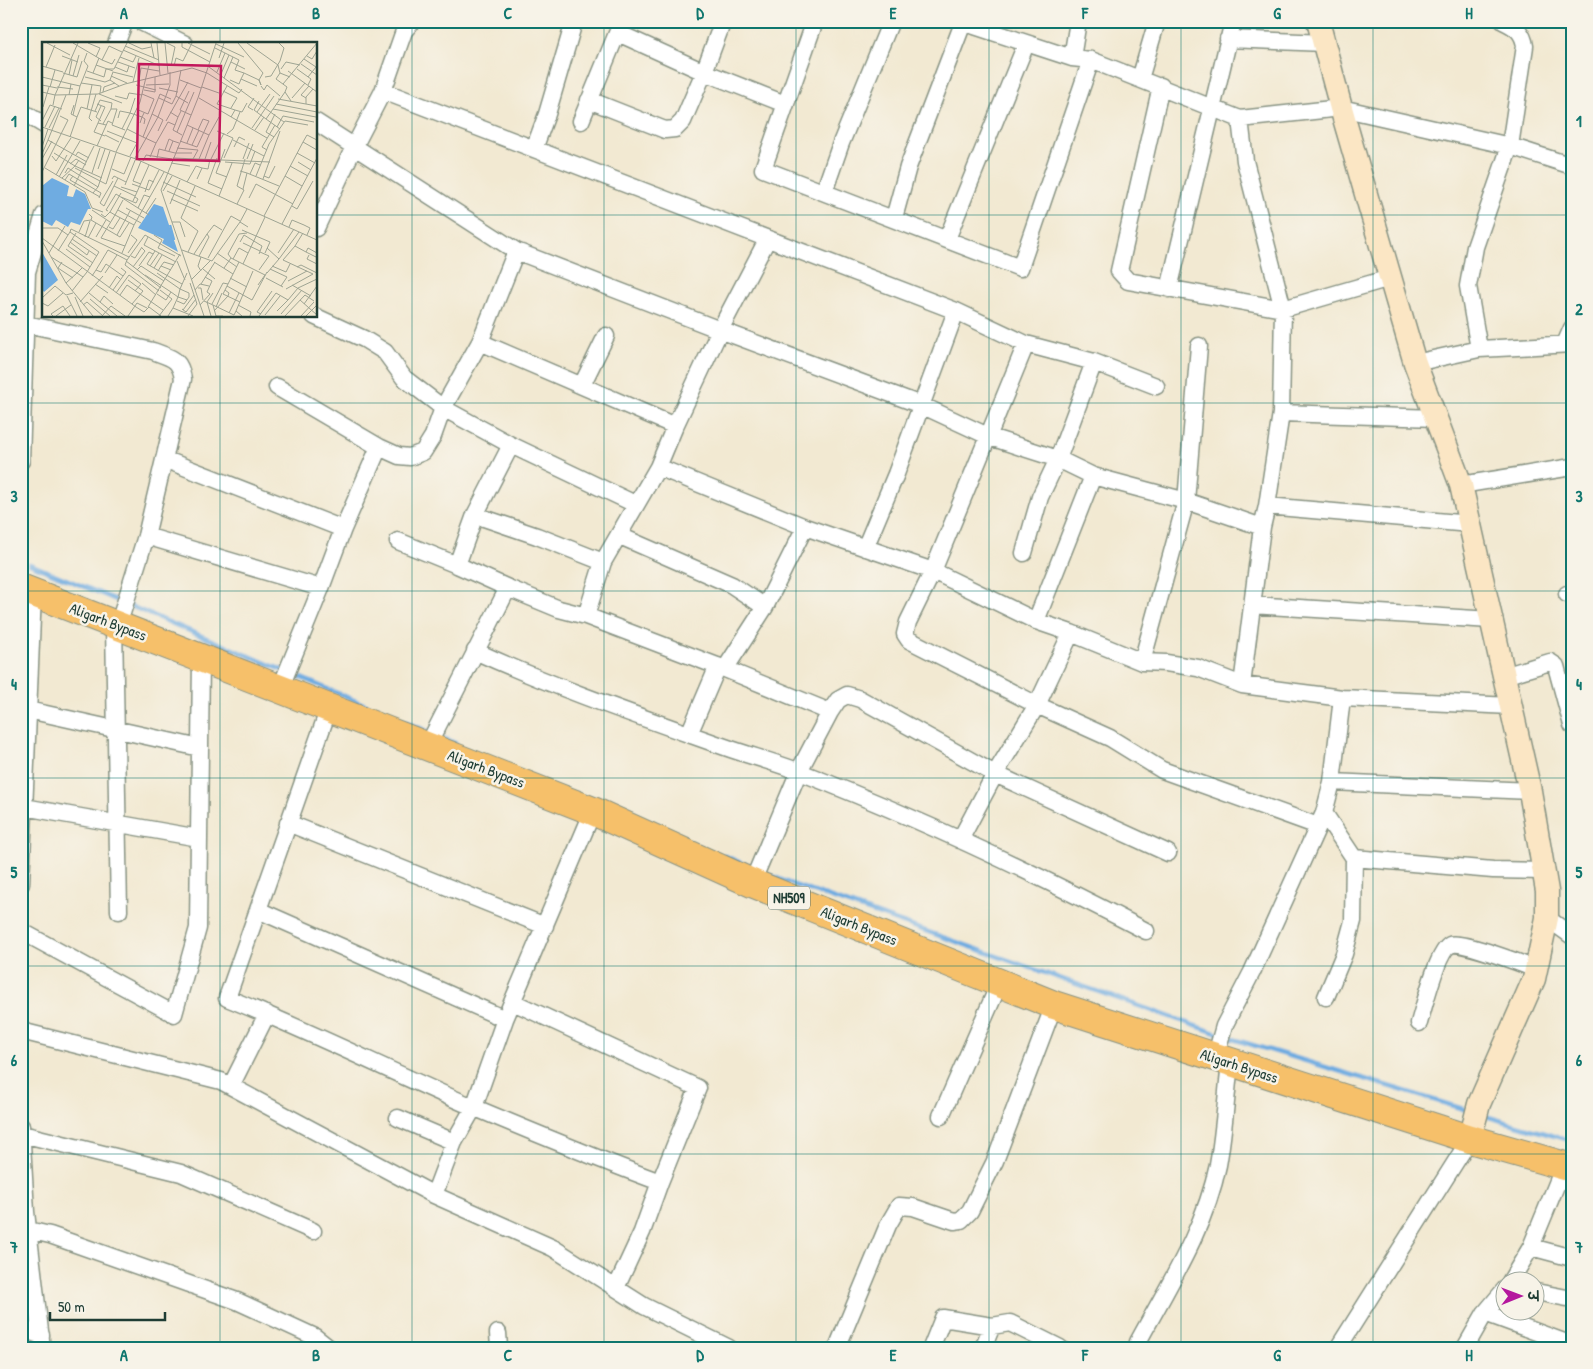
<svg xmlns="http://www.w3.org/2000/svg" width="1593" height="1369" viewBox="0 0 1593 1369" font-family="'Patrick Hand','Playpen Sans Deva',sans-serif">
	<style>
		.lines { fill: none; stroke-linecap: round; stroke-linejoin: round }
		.stream { stroke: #6face1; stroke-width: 4.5 }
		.street-casing { stroke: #889383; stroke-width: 19 }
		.secondary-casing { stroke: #889383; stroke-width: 25 }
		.highway-casing { stroke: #889383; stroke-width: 30 }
		.street { stroke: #fff; stroke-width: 16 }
		.secondary { stroke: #fbe6c4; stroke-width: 22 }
		.highway { stroke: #f6c06b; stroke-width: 28 }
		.grid { fill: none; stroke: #0f766e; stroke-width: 1; stroke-opacity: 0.55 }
		.labels { text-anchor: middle; stroke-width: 5; stroke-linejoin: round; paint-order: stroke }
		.shield { fill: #f7f3e8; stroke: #60746a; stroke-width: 1 }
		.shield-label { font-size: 14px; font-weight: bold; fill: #1f3d34 }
		.street-label { font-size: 15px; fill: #1f3d34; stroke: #f7f3e8 }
		.inset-river { fill: none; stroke: #6face1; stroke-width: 2.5 }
		.inset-road { fill: none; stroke: #9ea493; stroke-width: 1 }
		.view { fill: #c2185b; fill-opacity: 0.15; stroke: #c2185b; stroke-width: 2.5 }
		.inset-edge { fill: none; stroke: #1f3d34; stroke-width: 2.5 }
		.neatline { fill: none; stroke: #0f766e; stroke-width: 2 }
		.grid-label { font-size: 16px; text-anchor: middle; font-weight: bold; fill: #0f766e }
	</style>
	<rect width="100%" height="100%" fill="#f7f3e8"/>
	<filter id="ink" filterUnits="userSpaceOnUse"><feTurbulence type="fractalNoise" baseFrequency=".02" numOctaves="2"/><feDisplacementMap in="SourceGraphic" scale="10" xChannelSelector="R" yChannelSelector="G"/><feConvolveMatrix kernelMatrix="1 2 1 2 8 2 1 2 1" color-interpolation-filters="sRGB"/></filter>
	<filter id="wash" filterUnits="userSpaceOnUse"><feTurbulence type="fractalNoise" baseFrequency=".0096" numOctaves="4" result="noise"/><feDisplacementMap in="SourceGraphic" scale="20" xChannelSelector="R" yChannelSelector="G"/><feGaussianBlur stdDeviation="1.12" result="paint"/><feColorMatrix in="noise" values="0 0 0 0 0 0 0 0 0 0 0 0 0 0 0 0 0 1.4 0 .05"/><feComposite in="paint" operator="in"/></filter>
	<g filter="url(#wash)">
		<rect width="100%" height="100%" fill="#f2e9d2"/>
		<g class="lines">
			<path class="stream" d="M30,564L121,602
				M128,605L430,732
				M437,735L455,743
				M725,856L789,883L1230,1038L1470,1111
				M1482,1115L1572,1141"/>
		</g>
	</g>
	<g filter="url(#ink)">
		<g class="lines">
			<defs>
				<path id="street" d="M139,21L185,44
					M723,21L704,72L785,104
					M815,21L763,169L1020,268L1091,60
					M959,21L1072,58L1091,60L1240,119L1341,108L1510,146L1572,166
					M1228,39L1324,43
					M116,44L125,21
					M1072,58L1078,21
					M1140,79L1157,21
					M1161,86L1119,271L1128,281L1283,309L1390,278
					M383,91L404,31L412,21
					M589,100L665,130L675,129L683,121L704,72L618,33
					M21,111L44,125
					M1240,119L1245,161L1283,309L1281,413L1267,506
					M581,121L622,21
					M316,122L516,251L720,330L767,240
					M534,149L547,114L574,22
					M824,192L841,143L891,21
					M894,218L908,167L963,23
					M316,228L354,147L383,91L956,311L1026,344L1094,362L1058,459L1040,497L1024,553
					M947,239L1026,44
					M1169,289L1233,21
					M314,316L364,339L385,352L404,378L443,408L511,445L635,504
					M26,324L153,351C171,358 180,358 183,379L146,536L118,626
					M480,342L675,426L720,330L921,405L990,437L1058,459L1093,476L1186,501L1262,527L1267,506L1470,524
					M1565,344L1572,328
					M1479,349L1468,286L1475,247L1510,146L1525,46C1523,32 1516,27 1503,21
					M1094,362L1156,386
					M1415,363L1479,349L1572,344
					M582,385L606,336
					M277,387L379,447L343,529
					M1281,413L1436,418
					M675,426L658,467L603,562L586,616L725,669
					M379,447L399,456L410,457L423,452L433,436L443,408L480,342L516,251
					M164,459L343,529L321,588
					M21,461L27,272L44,215
					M658,467L805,527L933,571L908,622L905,634L909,640L1037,705L1110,738L1162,770L1318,826
					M1461,485L1572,467
					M475,515L537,536L603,562
					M805,527L765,607L725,669L830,712
					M146,536L321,588L280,689
					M620,536L732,585L765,607
					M398,541L457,565
					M865,548L896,474L956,311
					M508,588L457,565L475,515L511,445
					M1567,594H1572
					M1252,605L1491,620
					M1036,621L1093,476
					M114,625L119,911
					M1071,633L1142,662L1166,663L1198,668L1242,685L1342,698L1511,706
					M475,651C556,688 641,717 725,747C750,756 775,762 800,772C918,818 1033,872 1146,931
					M1142,662L1186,501L1199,346
					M1504,676L1550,662L1556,666L1572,725
					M1242,685L1262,527
					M329,708L227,998C310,1031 391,1072 473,1107C535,1133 597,1159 660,1182L698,1088L513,1002
					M28,710L200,748
					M689,734L718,666
					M427,747L508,588L559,609L586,616
					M1332,782L1530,791
					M24,807L199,838
					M593,811L505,1019L474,1107L454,1142L434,1195L553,1248L644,1306L729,1348
					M1324,813L1354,858L1493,870L1543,871
					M288,823L545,926
					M960,840L995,774L1037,705L1071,633L1036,621L933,571L1026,344
					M752,883L799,771L830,712L838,700L847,695L860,699L995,774L1168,853
					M21,884L33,593
					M258,910L505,1019
					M1547,918L1572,936
					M21,931L174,1014L198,928L201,658
					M1326,997L1344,954L1353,921L1354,858
					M1419,1023C1424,1007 1437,952 1450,945C1460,940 1522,964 1536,969
					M21,1031L221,1081L434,1195
					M1215,1058L1224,1026L1252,972L1324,813L1332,782L1342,698
					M231,1086L267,1014
					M941,1116L1000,982
					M398,1118L454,1142
					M21,1126L26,1212L42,1348
					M22,1134L181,1173L313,1231
					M28,1230L50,1235L237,1301L315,1337L329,1348
					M1531,1247L1572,1258
					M1510,1282L1531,1247L1564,1166
					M616,1288L642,1232L660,1182
					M1536,1292L1572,1299
					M1485,1313L1572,1345
					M21,1329L41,1335
					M498,1333L499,1348
					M1138,1342C1168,1286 1205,1229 1218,1165C1224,1132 1226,1097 1230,1063
					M837,1348L888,1225L899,1206L913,1207L954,1221L961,1220L970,1211L995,1161L1054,1005
					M931,1348L943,1318L992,1326L1010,1323L1060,1348
					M983,1348L992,1326
					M1338,1348L1470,1139
					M1465,1348L1485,1313L1506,1288"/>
				<path id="secondary" d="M1318,21L1341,108L1415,363L1461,485L1530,791L1547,891V918L1534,979L1479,1104L1470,1139"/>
				<path id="highway" d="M21,588L593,811L752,883L1054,1005L1470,1139L1572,1168"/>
			</defs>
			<use href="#street" class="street-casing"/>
			<use href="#secondary" class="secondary-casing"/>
			<use href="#highway" class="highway-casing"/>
			<use href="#street" class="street"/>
			<use href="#secondary" class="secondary"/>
			<use href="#highway" class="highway"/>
		</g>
	</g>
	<path class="grid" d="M220,21V44M412,21V1348M604,21V1348M796,21V1348M989,21V1348M1181,21V1348M1373,21V1348M21,215H44M316,215H1572M220,316V1348M21,403H1572M21,591H1572M21,778H1572M21,966H1572M21,1154H1572"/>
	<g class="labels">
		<rect class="shield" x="768" y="886.5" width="42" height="23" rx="4"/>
		<g class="shield-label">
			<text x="789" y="903">NH509</text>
		</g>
		<g class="street-label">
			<text transform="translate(108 622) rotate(21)" y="5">Aligarh Bypass</text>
			<text transform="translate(486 769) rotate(21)" y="5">Aligarh Bypass</text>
			<text transform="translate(859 926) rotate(22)" y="5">Aligarh Bypass</text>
			<text transform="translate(1239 1066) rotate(18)" y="5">Aligarh Bypass</text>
		</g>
	</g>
	<g transform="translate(42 42)">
		<rect width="275" height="275" fill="#f2e9d2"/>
		<path d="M10,136L27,144L25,154L31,155L34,147L43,152L49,167H46L38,183L29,180L26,185L14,178L10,184L0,179V144ZM112,162L121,165L136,210L120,201L122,197L96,186ZM0,210L16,238L2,250L0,247Z" fill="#6face1"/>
		<path class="inset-river" d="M128,183L132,198"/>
		<path class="inset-road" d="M5,1L28,13M31,1L60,18L67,4L80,10M36,1L13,53L56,52L83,42L150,26L165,31L197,51L200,47M46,1L58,6L54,15M87,1L100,7L109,5M109,1L112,16M115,1L118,33M123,1L126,31M125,1L133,5L129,24M140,1V5L168,20M146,1L168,12M196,1L221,31L217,38L219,43M205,1L236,23L238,31L248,35M174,2L202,15M83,4L117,18M173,6L197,18L193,28L202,31L199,37L197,42L188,38M81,8L118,24M20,14L36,20M265,14L270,17L275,9M78,15L91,20L94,14M177,16L182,1M262,17L274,25L266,35M60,18L70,22L73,17M76,20L93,26M189,20L203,27M259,22L275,33M54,23L71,29M0,24L21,30M132,24L134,16L141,19L150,1M4,25L13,3M73,25L85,30L87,24M167,25L242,80M239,27L244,20L258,23M255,27L269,37L266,43M45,29L62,35L64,27H72L85,1M246,29L275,50M175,30L183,11M21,31L35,35L40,19M51,31L57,16M202,31L217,38L219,43M238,31L234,37L245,45L243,50L249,59M179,32L187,13M27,33L30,18M31,34L37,13M69,34L85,41M0,35L29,42M43,35L63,40L68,38L77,44M223,35L229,34L238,19L242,6L237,1M182,36L191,15M199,37L215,44M68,38L71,30L91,35M138,38L159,46M97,39L99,26L117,29M91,40L97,16M39,41L59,44L58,51M241,42L275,1M0,43L15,46M94,43L114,48M104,43L127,42M38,44L46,24L42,19L45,11M185,44L175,62L193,68M219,44L222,48L225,43L238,54M8,45L13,28M15,45L31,47M160,45L177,51M117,46L136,50M102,48L113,50V35M147,49L138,68L149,73M181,49L195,56L189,66M0,50L13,53L11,63M61,50L62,45L73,41M57,52L80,61M27,53L29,42L38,44L31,73M73,54L85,57L87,51L100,53M134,54L139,28M117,56L130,62L134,54L146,61M157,56L225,96M250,56L263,41M264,56L259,53L267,44M236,57L275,64M217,59L212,68L224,77M55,62L63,65L56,81M234,62L275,70M264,62V55L271,47M32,63L29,72L35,75L39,65L55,70M1,65L7,45M45,67L50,43M94,67L106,72L112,57L100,52M231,67L274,75M211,68L206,65L212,56M53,69L58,58L70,61L69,67H75L70,83L83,88M128,70L136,75L139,69M215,70L228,52M189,75L193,68L200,70L205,61M76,76L78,69L88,71L93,56M0,79L8,63L20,67M50,79L47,76L54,52M59,79L54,75L59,64M124,79L146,40M126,80L133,83L136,75M98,81L100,75L103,77L102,82M61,82L69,67M133,83L131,88L140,93M145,83L167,93L177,75M0,85L94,117L275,198M3,85L13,64M235,85L241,74L272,80M7,86L17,66M210,86L232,54M80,87L88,71L100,75L102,71M85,87L101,95M238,87L224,77L243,50M213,88L222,75M65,89L95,101L88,114M116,89L121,78L116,75L128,43V30M175,89L191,96L182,116M135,90L152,50M185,92L191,87L198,70M63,93L77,100M63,94L52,90L56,81L64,83M28,95L35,75M232,95L224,90L233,72M6,98L24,53M191,98L222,114M138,99L155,105L167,79L161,77L156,88M261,100L265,93L275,98M114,101L126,80M145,101L151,86M150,103L157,88M55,104L66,79L70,81M0,105L6,87M192,105L197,95L203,98M135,106L156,108L151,117M183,107L174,131L185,135M123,108L127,97L131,99M225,108L220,105L233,83M68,109L58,139L64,142L74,111M127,109L131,99L137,101M74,110L98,60L107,23M12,111L33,124L37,118M133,111H150M255,111L273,121M0,112L6,98L45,120M34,113L36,110L47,116M10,114L14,119L29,96M108,115L114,101L101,95L118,52L129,57M93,116L116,75L110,72M115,116L117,107L133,111M131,116L228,120M175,116L166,141L180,147M0,117L10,99M157,117L167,93M163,117L169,100M169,117L182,91M201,117L207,101M205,117L211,102M101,119L104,113L130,117M183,120L208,122L213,109M256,120L269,128M129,121L148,124M28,122L34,117L44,123M248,124L266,134M3,126L43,150L50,166L61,170M33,126L58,139L56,145M160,126L166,127L168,117M56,127L63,107M70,127L82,132L89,115M198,129L205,131L201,147M0,130L26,78L18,74M23,131L26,126L56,145L51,151M50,131L58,106M205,131L237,144M208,132L213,121L218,123M14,133L25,113M31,134L28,138L58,155M214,134L227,102L243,79L266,83M222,134L227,136L233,124M243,134L260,144M17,135L38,99M20,136L33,124L60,136M70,137L72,134L84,140M221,137L238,89M23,138L27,132L59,151L57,156M71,139L58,161L62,164L76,136M121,140L154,155M145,140L154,124L160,126L155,137M90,142L104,147L103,150M99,142L91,139L99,119M83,143L94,116M32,144L52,104M72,144L93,154M79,145L95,150M107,148L117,128M107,148L104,147L107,138L112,140M121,149L130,134M125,149L158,164M177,154L190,121M79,155L94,161L96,157L93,155M207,156L214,142L251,162M129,157L156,169M91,159L107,123M128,162L138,138M195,162L202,148L195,144L203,117M250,164L255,167L271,139M84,166L102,176M96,166L102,153L108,155M205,167L198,180L206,185M50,168L68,180M76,168L99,181M66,169L64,168L74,152L107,173M68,170L73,173L81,158M104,171L114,156M47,172L50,175L49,178L78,195L87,181M59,172L63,175L68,170L79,151M222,174L261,100L275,108M130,180H138L143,195M240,182L275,116M67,185L71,187L78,176M247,185L250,178L262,183L268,186L265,193M0,186H16L26,193L28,190M29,187L87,215M29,187L28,190L57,210L45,230M200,188L228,200L223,211M37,190L42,179L49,178M34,191L26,204L51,221M165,192L172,183L180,188M75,193L88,169M112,193L120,198L116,206L133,214M43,195L48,179M54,195L64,178M106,195L102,203L134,220M0,196L94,265L102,270L107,265L119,274M46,196L54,181M30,197L55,214M0,199L24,241L51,274M28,200L45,213L47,209M198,200L202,193L220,204L217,212M201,201L218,209M83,204L59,196L73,173L92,183M253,204L261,191M24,207L48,225M140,208L170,219L198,180M16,209L26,193M113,209L105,222L140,242M146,210L156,189L139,176L153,144M7,211L23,184M80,211L92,183L122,130M86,211L95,198L89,193M175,211L195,225M236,211L252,187M275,211L266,206L264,210L274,215L275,213M152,212L165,192L167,195L157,214M267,213L265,217L275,222M89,214L93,216L100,205M9,215L35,231L40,226M159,215L156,224L159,229M166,216L189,174L198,179M189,216L186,212L197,192L205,191M191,217L197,206L206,211M237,217L257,190M84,219L119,246M135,219L143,238M20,220L16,226L31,236M172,220L191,232M201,222L223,175M97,224L107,210L111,212M108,224L117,211M119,224L122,220L132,223M230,224L244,230L248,222M91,225L103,209L100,206M255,225L259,223L275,231M112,226L120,213M182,226L189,216L197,220M161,227L173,237M228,227L245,235L239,244M54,228L66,208L85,218M95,228L99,224L122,239M217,228L227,214L218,210M116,229L119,224L129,228M63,231L75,213M115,231L138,247L136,255L145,258M225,231L237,217L225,206M103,233L129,250M50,234L54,228L59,230L64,222L81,234M188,236L205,245M224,236L241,245M150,237L169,218M86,238L101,249L90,262M246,239L265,229M24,241L35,231L41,235L45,230M100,241L114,253M53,242L66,251M159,242L173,220M250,243L269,254M185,244L210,258L225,230M67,246L75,234L78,237M156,246H159L161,258M244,247L271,232L241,218L253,204L264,210M71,248L84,230L79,226M153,248L158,242L167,244M30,249L41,235M117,249L83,223L85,218L103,193L139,214M47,251L75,274M74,251L87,233L99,242L93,249M115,252L124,258L129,250L136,255L131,266M78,253L85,243L121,268M25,254L35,274M33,255L41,274M0,256L13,244L24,253L31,251M48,257L68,274M246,258L256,246L275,237M258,258L275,273M135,259L142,262L147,255V251L138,247L145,231M162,259L171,263L174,274H181M38,260L61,234M58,260L62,254L71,262M198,260L181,252L197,220L223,233L216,243M0,261L6,264L21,251M170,262L181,241L186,242M262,262L275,244M41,263L45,260L61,274M158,263L168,252L165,250L170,239L163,235M171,263L192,273L194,269M196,263L209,270L208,274M106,265L138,212M174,265L180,251M140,267L144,270L154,257M141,268L152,253M172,269L186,254L187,251L183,248M187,271L197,251M219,272L215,270L230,249M239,272L260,248M223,273L238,254M11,274L9,272L21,264L28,274M14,274L29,263M60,274L69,264L83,274M86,274L95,261L105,266M117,274L130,257L118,248M126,274L131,266L151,274M146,274L155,262L148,241M162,274L119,148L156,56L174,1M169,274L165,260L171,251M200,274L194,269L211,229M217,274L234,251L246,258L235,269M243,274L263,253L272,259M259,274L272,260M264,274L275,263"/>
		<path class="view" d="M97,22L179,24L177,119L95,117Z"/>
		<rect width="275" height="275" class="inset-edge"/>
	</g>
	<rect width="1593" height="1369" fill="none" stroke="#f7f3e8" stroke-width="55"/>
	<g transform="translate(1520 1296) rotate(89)"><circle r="24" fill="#f7f3e8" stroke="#a1aaa0"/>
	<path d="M0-4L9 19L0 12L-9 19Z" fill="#b5179e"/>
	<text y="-8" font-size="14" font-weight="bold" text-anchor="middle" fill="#1f3d34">उ</text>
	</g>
	<path d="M50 1312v8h115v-8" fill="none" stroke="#1f3d34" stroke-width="2.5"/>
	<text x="58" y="1312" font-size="15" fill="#1f3d34" stroke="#f7f3e8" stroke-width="4" paint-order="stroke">50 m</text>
	<rect x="28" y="28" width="1538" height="1314" class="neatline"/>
	<g class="grid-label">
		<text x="124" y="19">A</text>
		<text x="316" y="19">B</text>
		<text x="508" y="19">C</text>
		<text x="700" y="19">D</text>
		<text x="893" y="19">E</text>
		<text x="1085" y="19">F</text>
		<text x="1277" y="19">G</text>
		<text x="1469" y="19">H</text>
		<text x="14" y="127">1</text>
		<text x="1579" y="127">1</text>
		<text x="14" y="315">2</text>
		<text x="1579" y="315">2</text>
		<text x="14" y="502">3</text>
		<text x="1579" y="502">3</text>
		<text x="14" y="690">4</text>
		<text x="1579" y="690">4</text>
		<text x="14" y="878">5</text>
		<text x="1579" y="878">5</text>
		<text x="14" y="1066">6</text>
		<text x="1579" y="1066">6</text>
		<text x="14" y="1253">7</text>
		<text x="1579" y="1253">7</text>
		<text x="124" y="1361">A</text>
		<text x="316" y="1361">B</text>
		<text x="508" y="1361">C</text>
		<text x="700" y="1361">D</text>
		<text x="893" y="1361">E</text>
		<text x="1085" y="1361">F</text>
		<text x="1277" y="1361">G</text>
		<text x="1469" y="1361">H</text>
	</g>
</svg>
